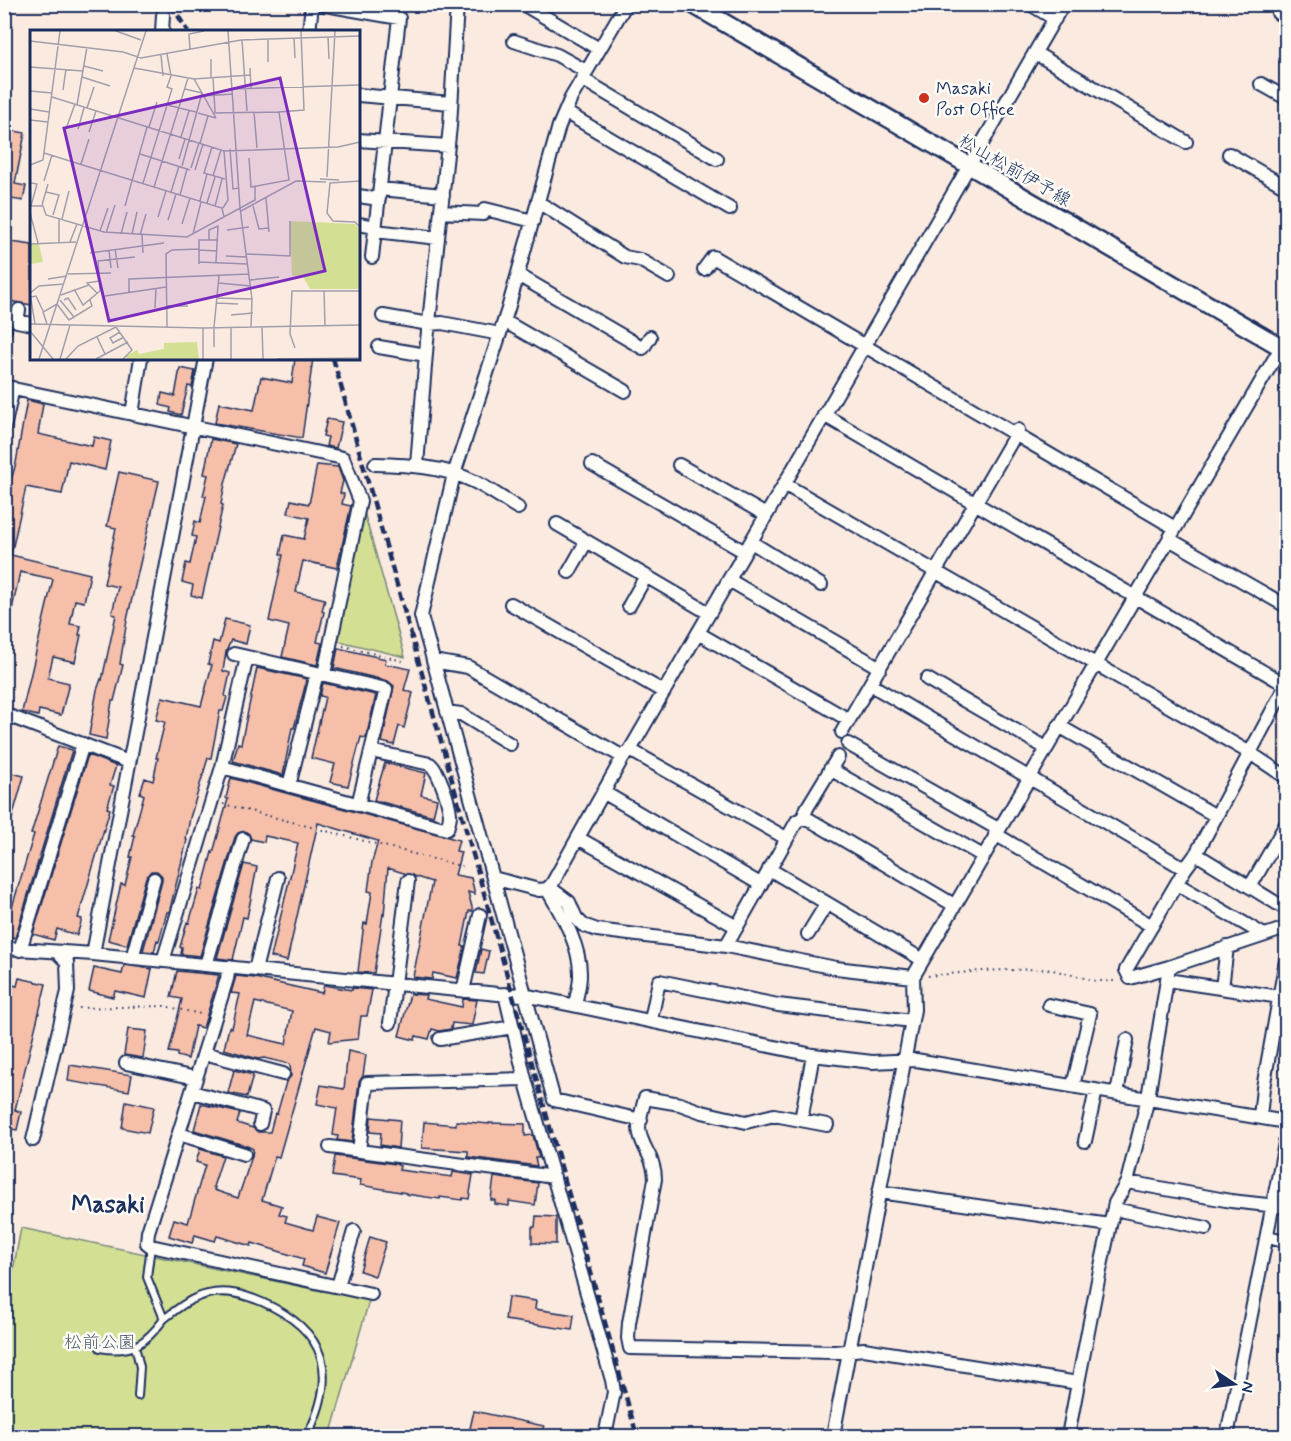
<svg xmlns="http://www.w3.org/2000/svg" width="1291" height="1441" viewBox="0 0 1291 1441" font-family="Mynerve,'Klee One',sans-serif">
	<style>
		.green { fill: #d3e094; stroke: #778879; stroke-width: 1.5 }
		.building { fill: #f6bfaa; stroke: #1b2f5e; stroke-width: 1.5; fill-rule: evenodd }
		.lines { fill: none; stroke-linecap: round; stroke-linejoin: round }
		.service-casing { stroke: #1b2f5e; stroke-width: 10 }
		.minor-casing { stroke: #1b2f5e; stroke-width: 16 }
		.secondary-casing { stroke: #1b2f5e; stroke-width: 21 }
		.path { stroke: #1b2f5e; stroke-width: 2; stroke-dasharray: 1.5 4.5; stroke-linecap: butt }
		.service { stroke: #fdfcf7; stroke-width: 6 }
		.minor { stroke: #fdfcf7; stroke-width: 12 }
		.secondary { stroke: #fdfcf7; stroke-width: 16 }
		.rail { stroke: #1b2f5e; stroke-width: 4.5; stroke-dasharray: 9 4.5; stroke-linecap: butt }
		.poi-dot { fill: #c8321e; stroke: #fdfcf7; stroke-width: 2 }
		.labels { text-anchor: middle; stroke-width: 5; stroke-linejoin: round; paint-order: stroke }
		.poi-label { font-size: 18px; fill: #1b2f5e; stroke: #fdfcf7; text-anchor: start }
		.street-label { font-size: 18px; fill: #1b2f5e; stroke: #fdfcf7 }
		.park-label { font-size: 18px; fill: #495b6c; stroke: #fdfcf7 }
		.district-label { font-size: 24px; font-weight: bold; fill: #1b2f5e; stroke: #fdfcf7 }
		.inset-road { fill: none; stroke: #a19fac; stroke-width: 1.5 }
		.view { fill: #7b2cbf; fill-opacity: 0.15; stroke: #7b2cbf; stroke-width: 3 }
		.inset-edge { fill: none; stroke: #1b2f5e; stroke-width: 3 }
	</style>
	<rect width="100%" height="100%" fill="#fbeae0"/>
	<filter id="ink" filterUnits="userSpaceOnUse"><feTurbulence type="fractalNoise" baseFrequency=".0167" numOctaves="2"/><feDisplacementMap in="SourceGraphic" scale="12" xChannelSelector="R" yChannelSelector="G"/><feConvolveMatrix kernelMatrix="1 2 1 2 8 2 1 2 1" color-interpolation-filters="sRGB"/></filter>
	<g filter="url(#ink)">
		<path class="green" d="M362,505L405,657L335,640Z
			M21,1228L322,1291L371,1294L330,1436H5V1290L10,1287Z"/>
		<path class="building" d="M4,129L25,133L15,184L26,186L23,201L12,199L10,208H4Z
			M4,241L32,245V305L4,300Z
			M295,358H313L302,438L215,423L219,403L254,410L261,377L292,383Z
			M180,368L195,371L192,387L188,386L181,415L170,412L171,408L160,405L162,393L175,396Z
			M27,400L43,404L38,434L92,446L94,437L111,441L105,470L69,461L62,494L26,487L11,555L90,574L84,602L75,600L70,624L81,626L79,635H81L75,662L53,657L48,678L69,683L61,715L39,710L38,716L22,712L53,579L20,572L10,619H4V505L16,463Z
			M327,419L342,422L336,448L326,446L328,437L323,436Z
			M211,439L236,444L225,484L221,504L223,505L202,598L191,595L193,585L182,582L186,563L190,564L196,537L192,536L195,521L200,523L206,496H203L208,475L204,474Z
			M317,465L338,467L343,481L340,493L344,494L342,504L351,506L337,568L303,561L296,592L325,599L322,611L324,612L317,642L322,643L317,665L282,657L289,626L269,621L283,555H280L284,535L304,539L309,518L288,513L291,500L309,504Z
			M119,472L159,481L127,620L120,664L123,665L114,701H112L106,739L89,735L97,690L101,679L102,680L116,615L112,614L118,587L104,584L116,528L107,526Z
			M225,619L250,625L246,644L231,640L226,652L223,671L230,673L225,696L227,697L223,711H220L211,758H208L190,818L186,839L187,840L170,909L169,912H167L159,941L157,940L154,952L143,951L162,881V876L157,871H151L146,877L127,945L108,940L121,884L125,885L132,857H130L135,836L133,835L144,795L140,793L145,778L153,781L158,758H156L165,722L156,720L162,697L201,706L212,665L208,664L213,641L219,643Z
			M338,648L386,659L385,664L410,669L404,690L413,693L404,728L399,726L394,745L382,742L394,686L388,681L334,668Z
			M257,668L307,679L294,728H292L283,775L233,761L238,743L241,744Z
			M323,683L376,695L366,738L361,737L348,786L330,782L335,764L311,758L325,697L320,696Z
			M58,746L72,750L15,938L4,934L34,834H31Z
			M88,755L116,766L110,785L114,786L107,808L110,809L78,918L82,919L77,935L57,929L54,940L33,934Z
			M385,763L426,773L421,795L437,799L433,816L374,800Z
			M4,771L24,776L8,832H4Z
			M231,778L459,840L456,851L461,852L455,875L471,878L475,894L468,892L473,911H469L462,946H465L457,978L433,973L432,979L413,977L432,882L388,868L384,915L383,914L374,973L358,972L364,923L367,924L372,892L368,891L372,862L378,841L318,823L287,961L271,957L298,843L265,836L264,842L251,839L249,834L245,831L238,833L235,837L200,956L181,954L182,948L180,947L187,922L189,923L199,889L202,890L212,852L213,853L228,799L226,798Z
			M244,864L257,867L247,918L243,917L233,960L217,958Z
			M481,949L489,951L484,974L476,973Z
			M124,965L152,969L146,998L115,991L113,997L89,991L94,968L122,974Z
			M177,971L219,975L203,1028L195,1026L188,1059L177,1056V1053L169,1052L182,999L171,997Z
			M236,976L255,978L322,993L324,985L352,990V988L372,990L367,1016H361L358,1039L329,1042L331,1031L316,1027L279,1157L275,1156L262,1200L282,1206L279,1214L287,1216L285,1222L313,1230L317,1217L340,1223L325,1273L302,1266L304,1259L252,1243L251,1246L217,1236L215,1241L195,1235L192,1243L169,1236L174,1219L188,1223L205,1165L196,1162L200,1149L223,1156L213,1187H215L214,1190L238,1198L252,1156L253,1149L247,1146L194,1130L201,1104L240,1113L237,1123L253,1128L258,1132H270L275,1113L277,1114L286,1082L291,1076L290,1064L264,1058L258,1059L224,1049L229,1027L232,1028L240,994L231,993ZM255,1002L292,1011L286,1044L247,1035Z
			M19,978L46,984L15,1110L21,1112L17,1130L11,1129L9,1137L4,1136V983L17,986Z
			M410,994L426,995L425,999L462,1007L463,999L477,1000L472,1025L452,1023L451,1029L439,1031L432,1029L429,1039L416,1036L415,1040L399,1036Z
			M128,1029L147,1031L143,1058L124,1055Z
			M348,1051L366,1055L363,1076L359,1082L352,1142L337,1140L338,1136L333,1135L337,1108L317,1104L321,1085L344,1089Z
			M70,1065L132,1075L129,1091L68,1081Z
			M234,1070L253,1075L247,1097L228,1093Z
			M126,1101L154,1107L148,1133L122,1128Z
			M371,1117L400,1120L398,1148L380,1145L381,1133L370,1132Z
			M456,1121L489,1124V1123L525,1124V1136L533,1135L539,1158H535L537,1166L468,1157V1151L422,1148L424,1122L456,1125Z
			M335,1156L396,1164L400,1166L399,1170L430,1174L452,1177L453,1172L473,1175L469,1199L463,1198L462,1200L440,1197V1199L406,1194V1193L360,1185L361,1180L332,1176Z
			M494,1177L538,1183L535,1205L509,1201V1206L495,1204V1200H491Z
			M536,1216L556,1217V1244L532,1243V1227H535Z
			M370,1237L386,1242L375,1276L360,1271Z
			M508,1297L536,1301L535,1309L574,1315L572,1330L505,1320Z
			M474,1411L544,1426L541,1437H468Z"/>
		<g class="lines">
			<defs>
				<path id="service" d="M151,1246L147,1277L164,1319C178,1308 190,1298 208,1294C226,1289 245,1295 262,1302C328,1331 338,1375 307,1436
					M135,1346L140,1367L138,1396
					M100,1348C132,1354 146,1343 164,1319"/>
				<path id="minor" d="M320,4L399,18L372,257
					M523,4L599,49
					M626,4L571,98L559,126L508,309L454,474L421,616L554,1100L641,1120
					M1030,4L1055,19
					M1278,13L1286,18
					M162,32L163,15
					M309,32L312,4
					M514,41L557,55L586,71
					M1035,53L1186,142
					M582,79L717,159
					M1261,84L1286,98
					M358,95L451,103
					M565,112L730,209
					M358,140L448,146
					M1229,154L1286,187
					M380,189L443,195
					M358,196L379,199
					M538,202L625,257L640,260L669,277
					M441,212L483,214L485,209L533,221
					M358,224L376,227
					M375,231L438,238
					M704,269L713,257L1175,528
					M518,275L643,348L650,337
					M19,310L17,321L32,324
					M383,316L429,324L442,323L500,334
					M504,321L625,391
					M4,329L5,330
					M379,347L426,355
					M4,387L343,458L360,501L324,674
					M132,414L141,358
					M824,415L1286,685
					M4,428L13,388
					M375,464C408,465 442,466 473,481C488,488 503,499 518,508
					M592,464L745,552
					M417,465L427,341L450,126L457,4
					M679,465L766,515
					M784,484L1250,753L1286,777
					M557,524L709,613
					M1169,539L1286,606
					M751,542L821,585
					M569,572L586,542
					M729,580L880,668
					M511,604L664,692
					M629,606L646,576
					M698,633L849,720
					M234,654L386,689L358,805
					M433,661L468,667L623,757
					M927,679L1046,748
					M878,689L1185,869L1196,854L1286,909
					M447,712L461,714L510,744
					M4,714L129,762
					M1059,726L1216,816
					M842,732L1018,430
					M848,744L998,829
					M630,750L786,838
					M222,767L447,829C448,825 450,819 450,814C449,802 439,771 430,764L371,751
					M830,769L983,856
					M289,786L317,673
					M603,792L760,884
					M803,818L807,808L838,757
					M995,834L1152,926
					M578,838L737,927
					M1196,854L1286,685
					M769,869L923,960
					M1185,869L1126,970L1130,978L1169,967L1286,928
					M493,878L539,890L547,889L552,884L623,757L630,750L1063,4
					M1177,884L1264,935
					M549,887L569,902L576,918L583,925L597,930L726,946L836,968L913,977
					M1250,887L1286,824
					M547,889C562,915 581,946 580,976C580,985 577,995 575,1004
					M808,934L827,903
					M726,946L797,821L803,818L810,820L954,905
					M4,948L93,954L498,994L524,995L813,1055L872,1062L916,1060L1286,1122
					M20,950L83,744
					M93,954L206,358
					M132,958L154,879
					M163,961L222,767L247,657
					M206,965L243,839
					M229,967L227,979L148,1232L147,1243L151,1246L371,1294
					M255,970L278,878
					M1167,980L1286,998
					M1222,988L1227,947
					M463,991L480,915
					M505,994L525,1079L612,1380L614,1392L605,1436
					M1049,1005L1090,1014L1073,1086
					M651,1020L659,981L778,1005L912,1021
					M390,1023L408,881
					M440,1039L513,1027
					M204,1053L283,1074
					M126,1063L196,1078
					M192,1092L263,1111L260,1124
					M1117,1093L1127,1040
					M1260,1117L1263,1088L1286,960
					M801,1120L813,1055
					M827,1125L774,1115L746,1122L702,1112L680,1104L645,1098C643,1107 639,1118 639,1128C640,1147 655,1156 655,1179L629,1323L628,1338L630,1348L835,1352L864,1349L1078,1383L1068,1436
					M179,1134L244,1154
					M33,1140L68,991L67,962L57,952
					M1085,1141L1096,1090
					M330,1147L554,1177
					M359,1151L367,1083L525,1079
					M1127,1182L1231,1201L1286,1207
					M879,1192L1110,1225
					M1114,1209L1206,1228
					M1267,1237L1286,1241
					M338,1286L354,1231
					M1078,1383L1099,1275L1115,1203L1127,1182L1148,1098L1169,967
					M833,1436L914,1010L913,977L1286,339
					M1227,1436L1286,1138"/>
				<path id="secondary" d="M692,4L1286,350"/>
			</defs>
			<use href="#service" class="service-casing"/>
			<use href="#minor" class="minor-casing"/>
			<use href="#secondary" class="secondary-casing"/>
			<path class="path" d="M343,646L407,662
				M223,804L464,867
				M928,976L981,971L1039,969L1053,970L1096,981H1115
				M79,1008L164,1006L201,1014"/>
			<use href="#service" class="service"/>
			<use href="#minor" class="minor"/>
			<use href="#secondary" class="secondary"/>
			<path class="rail" d="M171,4L188,32
				M333,358L637,1436"/>
		</g>
	</g>
	<circle class="poi-dot" cx="924" cy="98" r="6"/>
	<g class="labels">
		<g class="poi-label">
			<text x="936" y="94">Masaki<tspan x="936" dy="21">Post Office</tspan></text>
		</g>
		<g class="street-label">
			<text transform="translate(1015 170) rotate(30)" y="6">松山松前伊予線</text>
		</g>
		<g class="park-label">
			<text x="100" y="1348">松前公園</text>
		</g>
		<g class="district-label">
			<text x="108" y="1212">Masaki</text>
		</g>
	</g>
	<g transform="translate(30 30)">
		<rect width="330" height="330" fill="#fbeae0"/>
		<path d="M260,191L325,194L329,199L330,259H280L272,245L262,246ZM0,214H9L13,232L0,234ZM167,312L169,329H97L96,326L107,320L109,324L134,319V313Z" fill="#d3e094"/>
		<path class="inset-road" d="M86,1L111,10M198,1L210,178L222,269L221,297M298,7L299,29M264,8L265,28M238,9V32M212,10L217,81M0,11L93,22L111,28L211,10L330,6M160,20L159,4L174,1M131,25L133,46M181,29V48M54,36L73,41M0,37L53,41M104,38L164,49L172,63L152,136M220,38L221,58M52,47L80,56M183,48L185,82M164,49L220,45M155,59L172,63L186,88M202,59L330,55M33,60L36,39M0,61L22,63M173,66L203,64M22,67L194,121L308,117L330,112M47,75L57,17M137,75L166,82M57,78L64,57M0,79L19,82M224,82L227,118M168,83L186,88M183,83L249,82M0,90L18,92M119,97L127,72M36,99L45,74M48,99L54,78M59,102L66,81M151,107L159,81M170,113L178,86M182,117L174,143L195,149M200,119L203,159L209,158M14,123L192,178L194,187M110,124L160,140M219,128L221,157L259,150L249,82L274,80L271,1M149,129L155,109M51,134L59,109M0,135L13,130L30,1M161,138L169,113M165,140L173,114M183,146L191,120M297,147L305,1M290,149L309,150M14,151L22,125M330,151L300,153L297,183L303,191L325,192L330,197M1,153L7,154L1,176M113,153L142,59L137,57L141,46L137,24M124,157L158,48M16,162L29,165L23,185M141,162L149,136M150,165L157,139M236,168L239,202M170,171L177,144M177,173L185,147M12,175L18,154M0,176H13L16,185L74,202L157,207L225,170V156M95,176L117,97M185,176L192,149M223,176L229,199L239,198M193,178L198,170L194,121M211,181L266,151L296,152M0,183L8,213M128,187L136,161M32,189L39,161M138,190L146,164M152,194L160,168M197,200L219,197M70,201L78,178M76,203L85,175M91,204L97,182M102,204L107,182M163,204L171,172M110,205L116,184M112,205L113,223M179,210V200L188,196L186,232M40,212L47,194M29,213V188M0,214L46,212M85,219L88,238M79,220L81,238M169,220L187,221M60,223L134,213M217,224L260,226V191M196,226L216,227M169,232L217,234M169,234V210H187M38,244L81,243M18,249L37,246M220,250L249,247M188,253L221,256M44,259L53,275L70,261L68,231L105,227M294,261L295,295M99,262V249L219,244M0,263L9,256L34,254M0,263L5,294M67,263L57,253L69,251M31,265L59,255M75,266L136,257M1,267L6,266L13,281M186,268L222,269M30,270L44,287M34,270L38,268L46,280M186,273L208,274M137,276H158M125,278L126,258M201,285L223,283M39,290L62,276L60,270M0,294L173,298L330,295M17,294L13,282L27,274L39,290M137,297L136,224L142,220L169,219M184,297L189,246M232,297L233,329M173,298V329M184,298V317M201,298V329M0,301L23,329M90,302L80,308L83,313L94,307M67,307L75,324M265,318L260,304L262,261H330M9,329L116,1M30,329L40,295M36,329L48,316L86,297L102,320L93,329M66,329L98,312M247,329L330,328"/>
		<path class="view" d="M250,48L295,241L79,291L34,98Z"/>
		<rect width="330" height="330" class="inset-edge"/>
	</g>
	<rect width="1291" height="1441" fill="none" stroke="#fdfcf7" stroke-width="24"/>
	<rect x="12" y="12" width="1267" height="1417" fill="none" stroke="#1b2f5e" stroke-width="2" filter="url(#ink)"/>
	<g transform="translate(1234 1384) rotate(103)" stroke="#fdfcf7" stroke-width="4.5" paint-order="stroke">
	<path d="M0-4.5L10 22L0 15L-10 22Z" fill="#1b2f5e"/>
	<text y="-9" font-size="16" font-weight="bold" text-anchor="middle" fill="#1b2f5e">N</text>
	</g>
</svg>
